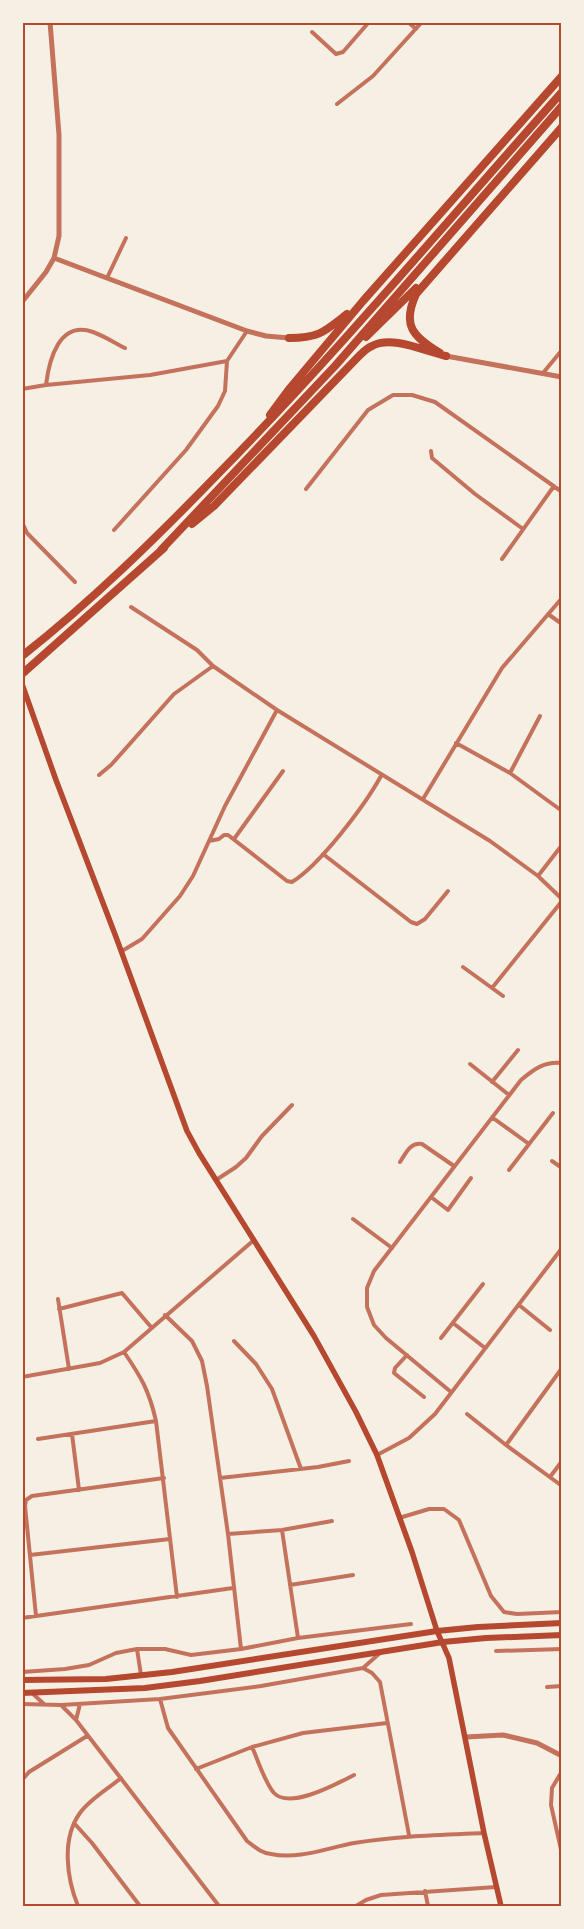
<svg xmlns="http://www.w3.org/2000/svg" width="584" height="1929" viewBox="0 0 584 1929" font-family="Arial,sans-serif">
	<style>
		.lines { fill: none; stroke-linecap: round; stroke-linejoin: round }
		.minor { stroke: #c5725c; stroke-width: 4 }
		.tertiary { stroke: #c5725c; stroke-width: 5 }
		.secondary { stroke: #b5482f; stroke-width: 5.5 }
		.primary { stroke: #b5482f; stroke-width: 6 }
		.motorway { stroke: #b5482f; stroke-width: 8 }
		.neatline { fill: none; stroke: #b5482f; stroke-width: 2 }
	</style>
	<rect width="100%" height="100%" fill="#f6efe4"/>
	<g class="lines">
		<path class="minor" d="M408,22L416,29
			M312,32L336,54L343,52L369,22
			M337,104L373,76L422,22
			M107,278L126,238
			M543,373L562,350
			M46,385C49,360 59,320 93,332C104,336 115,343 125,348
			M22,389L46,385L150,375L227,361L247,331
			M431,451L432,458L475,494L523,529
			M306,489L368,410L393,395H412L435,402L562,492
			M22,522L27,533L75,582
			M114,530L186,450L218,406L225,391L227,361
			M502,559L554,486
			M131,607L197,650L213,666L277,710L490,841L538,876L562,899
			M548,614L562,624
			M456,743L510,773L562,811
			M510,773L540,716
			M99,775L111,765L174,694L213,666
			M423,799L502,668L562,598
			M234,839L283,771
			M209,841L219,839L224,835H228L287,881L292,882C320,865 365,805 381,776
			M323,854L411,922L417,924L425,919L448,891
			M538,876L562,845
			M122,951L142,939L180,896L193,876L225,806L277,710
			M463,967L503,996
			M492,988L562,901
			M470,1064L509,1095
			M492,1082L518,1050
			M493,1118L529,1144
			M552,1161L562,1168
			M400,1162C406,1153 410,1142 422,1144L454,1166
			M509,1170L553,1113
			M216,1180L236,1167L246,1158L262,1136L292,1105
			M431,1197L448,1210L471,1178
			M353,1219L392,1248
			M58,1299L69,1369
			M519,1305L550,1330
			M59,1309L122,1293L151,1327
			M165,1315L192,1341L202,1361L207,1386L228,1534L241,1649
			M453,1323L485,1348
			M441,1338L483,1284
			M234,1341L256,1364L272,1389L301,1469
			M124,1352C141,1377 149,1390 156,1421L177,1597
			M407,1355L395,1368L394,1373L424,1397
			M22,1377L100,1363L124,1352L254,1240
			M451,1392L386,1338L374,1325L367,1307V1288L374,1271L521,1080C534,1069 545,1061 562,1063
			M467,1414L506,1445L562,1486
			M72,1434L79,1490
			M38,1439L156,1421
			M506,1445L562,1368
			M377,1455L409,1438L435,1414L562,1248
			M550,1477L562,1461
			M220,1478L318,1467L349,1461
			M399,1518L429,1509H444L459,1520L491,1596L504,1612L517,1614L562,1612
			M282,1530L298,1638
			M228,1534L282,1530L332,1521
			M30,1555L170,1539
			M290,1585L353,1575
			M36,1616L25,1506L26,1500L32,1496L164,1478
			M22,1618L233,1588
			M137,1649L141,1675
			M496,1651L562,1649
			M363,1668L372,1673L380,1682L409,1835
			M363,1668L380,1653
			M22,1672L65,1669L89,1665L116,1653L137,1649H165L191,1655L241,1649L298,1638L411,1624
			M547,1687L562,1686
			M33,1694L44,1704
			M160,1699L168,1728L247,1841C255,1847 261,1853 271,1854C298,1860 327,1848 354,1843C397,1836 440,1835 484,1833
			M22,1704L61,1705L160,1699L261,1686L363,1668
			M61,1705L76,1720L219,1906
			M76,1720L80,1704
			M252,1747C258,1760 265,1783 274,1793C290,1810 338,1783 354,1775
			M196,1769L252,1747L303,1733L387,1723
			M562,1771L552,1788L551,1805L562,1854
			M22,1780L29,1772L87,1736
			M74,1823L92,1843L140,1906
			M425,1891L428,1906
			M78,1906C67,1879 61,1839 80,1813C90,1799 108,1789 121,1778
			M356,1906L366,1900L381,1895L496,1887"/>
		<path class="tertiary" d="M54,258L247,331L266,336L289,338
			M22,302L46,272L54,258L59,236V135L50,22
			M446,356L562,377
			M466,1737L503,1735L537,1743L562,1756"/>
		<path class="secondary" d="M22,684L56,780L116,937L187,1131L199,1153L314,1336L356,1412L377,1455L412,1552L437,1631L449,1658L484,1833L501,1906"/>
		<path class="primary" d="M22,1680L106,1679L172,1672L437,1631L478,1627L562,1623
			M22,1693L145,1688L200,1681L443,1642L486,1638L562,1635"/>
		<path class="motorway" d="M366,337L416,288
			M289,338C319,338 324,332 347,314
			M440,353C412,336 402,325 416,294L562,127
			M270,415L290,388L363,301L562,76
			M192,524L214,506L359,356C363,352 367,348 372,346C392,335 424,351 446,356
			M161,550L335,366L562,106
			M22,656C92,601 156,538 218,474C338,352 448,220 562,92
			M22,674L164,548"/>
	</g>
	<rect width="584" height="1929" fill="none" stroke="#f6efe4" stroke-width="48"/>
	<rect x="24" y="24" width="536" height="1881" class="neatline"/>
</svg>
